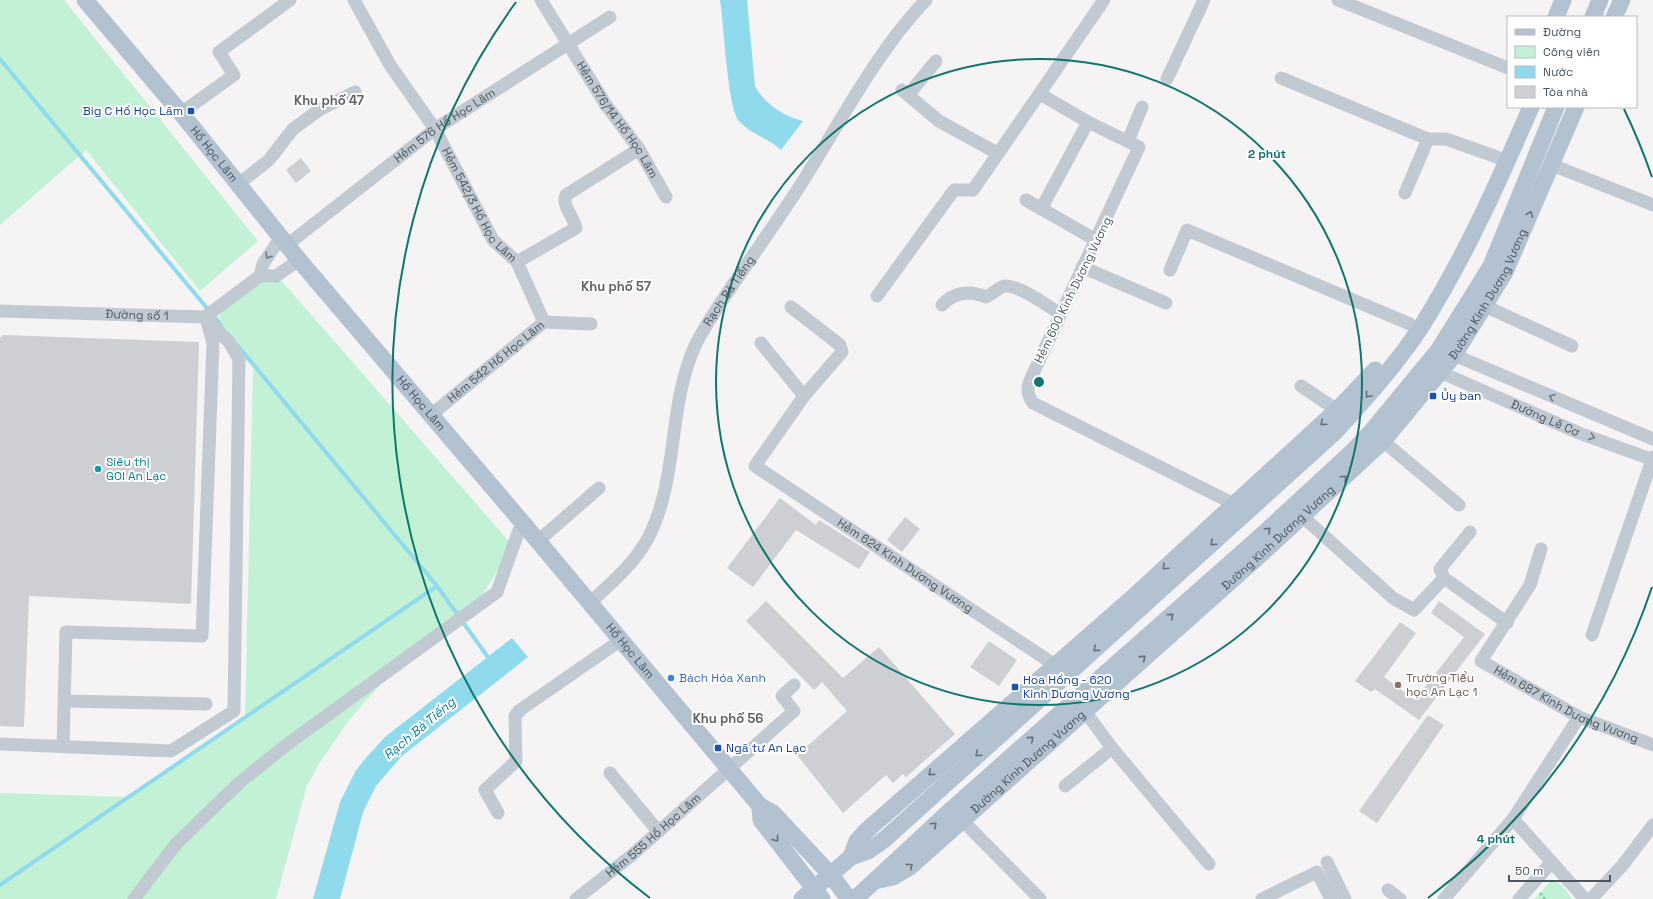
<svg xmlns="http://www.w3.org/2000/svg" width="1653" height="899" viewBox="0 0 1653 899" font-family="'Space Grotesk',sans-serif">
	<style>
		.green { fill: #c3f1d5 }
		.water { fill: #90daee }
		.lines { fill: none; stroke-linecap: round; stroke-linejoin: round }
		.stream { stroke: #90daee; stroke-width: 4 }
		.building { fill: #cdcfd5 }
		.path { stroke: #7ad0a6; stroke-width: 2.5; stroke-dasharray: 3 2; stroke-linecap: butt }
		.minor { stroke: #c1cad2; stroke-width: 13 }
		.major { stroke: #b3c2d1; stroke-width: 17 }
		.oneway { stroke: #64717d }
		.oneway2 { stroke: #6e7983 }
		.ring { fill: none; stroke: #0f766e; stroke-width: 2 }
		.transit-dot { fill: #1a4fb4; stroke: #fff; stroke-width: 1.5 }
		.culture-dot { fill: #0f9aa8; stroke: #fff; stroke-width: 1.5 }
		.shop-dot { fill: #3f7fe0; stroke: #fff; stroke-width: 1.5 }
		.education-dot { fill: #8d6e63; stroke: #fff; stroke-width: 1.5 }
		.labels { text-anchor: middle; stroke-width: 4; stroke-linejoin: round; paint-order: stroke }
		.transit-label { font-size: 12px; fill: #164399; stroke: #fff; text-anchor: start }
		.street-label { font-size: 12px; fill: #4a5661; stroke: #fff }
		.culture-label { font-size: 12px; fill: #0d838f; stroke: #fff; text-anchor: start }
		.shop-label { font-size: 12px; fill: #366cbe; stroke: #fff; text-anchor: start }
		.education-label { font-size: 12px; fill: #785e54; stroke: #fff; text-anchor: start }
		.neighbourhood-label { font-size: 13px; font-weight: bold; fill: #5f6368; stroke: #fff }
		.water-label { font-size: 13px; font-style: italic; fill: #0c7c9b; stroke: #fff }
		.centre { fill: #0f766e; stroke: #fff; stroke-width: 2 }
		.ring-label { font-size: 12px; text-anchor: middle; font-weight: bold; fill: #0f766e; stroke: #fff; stroke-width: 4; stroke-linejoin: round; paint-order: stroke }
	</style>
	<rect width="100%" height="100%" fill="#f5f3f3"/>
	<path class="green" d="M0,0H64L258,241L200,291L86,150L0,225Z
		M262,279H280L513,546L484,592L490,600L385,679L349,720L319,764L307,785L276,899H0V793L127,797L245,717L253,368L218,326L221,310Z
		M1551,881C1561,880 1567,892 1572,899H1534Z"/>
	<path class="water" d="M720,0H747L755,86C765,104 783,116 803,121L781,150C769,138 750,134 739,121C727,106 724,23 720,0Z
		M512,638L528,657L402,756L376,786L363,812L340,899H313L340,802L355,772L365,759L385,737Z"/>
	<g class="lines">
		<path class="stream" d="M0,59L221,325
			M238,346L437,586L490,660
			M0,885L437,586"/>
	</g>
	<path class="building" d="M301,158L311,171L296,183L286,170Z
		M3,335L199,342L191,604L29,596L24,727L0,726V338Z
		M780,498L816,525L819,520L870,552L859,569L796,530L753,587L727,568Z
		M905,517L920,529L902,552L887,540Z
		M766,601L843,678L879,647L955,734L906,777L903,774L893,783L886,775L843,813L797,755L847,711L822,682L814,690L746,621Z
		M1439,601L1485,634L1419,720L1375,689L1371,692L1355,681L1400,622L1416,633L1384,677L1415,700L1464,637L1431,613Z
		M989,641L1017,660L999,686L970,667Z
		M1428,715L1444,725L1377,823L1359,811Z"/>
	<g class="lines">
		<path class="path" d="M1540,893L1545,899"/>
		<g class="minor">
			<path id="s1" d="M354,0L390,65L435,129L493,240L517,262L544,322"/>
			<path id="s2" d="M541,0L606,105L639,149L666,197"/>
			<path d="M1338,0L1508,68"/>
			<path d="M1281,78L1428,139H1446L1497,157"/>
			<path d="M1167,79L1204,0"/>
			<path d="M902,90L939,121L997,153"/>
			<path d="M1040,94L1088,122L1139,147L1031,378C1027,388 1026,393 1033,403L1234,504"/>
			<path d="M908,95L936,61"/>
			<path d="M181,113L234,75L219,52L290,0"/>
			<path d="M1128,141L1142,107"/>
			<path d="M1552,165L1653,205"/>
			<path d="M237,185L269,160L293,129L319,110L355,92"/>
			<path d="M1405,193L1428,139"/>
			<path d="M1026,200L1096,240"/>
			<path d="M1041,209L1088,122"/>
			<path id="s3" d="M287,245L435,129L610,17"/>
			<path d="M517,262L576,228C574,218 561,204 566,195L639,149"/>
			<path d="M1082,267L1166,303"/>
			<path d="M1170,270L1187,230L1410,324"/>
			<path d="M260,276L263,264L281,237"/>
			<path d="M877,296L954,190H973L1104,0"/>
			<path d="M942,305C954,292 970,290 986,297C991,295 1001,286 1004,286C1018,284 1048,306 1060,314"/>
			<path d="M1485,306L1572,346"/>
			<path id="s4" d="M791,307L840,345L842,352L804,396L755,466L1055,665"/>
			<path id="s5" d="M0,311L205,317L260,276H276L299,260"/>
			<path d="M761,343L804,396"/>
			<path d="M1454,355L1653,439"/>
			<path id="s6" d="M1440,372L1579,433L1653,460"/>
			<path d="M1301,386L1337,410"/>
			<path id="s7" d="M431,415L544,322L591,324"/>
			<path d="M1383,441L1459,505"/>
			<path d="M1302,516L1393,598L1414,610L1444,578L1507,623"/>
			<path d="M538,541L599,488"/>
			<path id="s8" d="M1541,549L1530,585L1481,661L1579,717L1653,745"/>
			<path d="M1444,578L1440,569L1470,532"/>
			<path id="s9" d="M590,603C610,584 633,565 647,540C679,481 667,408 695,346C705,325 719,305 732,286C753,255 775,224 796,192C837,129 874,54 926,0"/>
			<path d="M1592,635L1653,457"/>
			<path d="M65,701L206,704"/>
			<path d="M1084,710L1112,748L1209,864"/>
			<path d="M0,744L171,751L234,711L239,359L229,342L205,317"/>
			<path d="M63,746L66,632L202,636L213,343L206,318"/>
			<path d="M610,773L658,831"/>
			<path d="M1065,786L1112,748"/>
			<path d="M498,813L485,790L516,761L515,716L520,710L621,640"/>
			<path d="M1513,819L1585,899"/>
			<path d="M962,820L1040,899"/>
			<path d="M1327,862L1345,899"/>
			<path d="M1388,890L1400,899"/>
			<path d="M134,899L176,844L240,782L289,743L497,592L522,522"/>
			<path id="s10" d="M576,899L631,856L794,711L782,696L794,685"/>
			<path d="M1262,899L1317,872L1331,899"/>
			<path d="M1444,899L1513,819L1579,717"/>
			<path d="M1519,899L1551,863"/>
			<path d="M1591,899L1622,866L1653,825"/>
		</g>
		<g class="major">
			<path id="s11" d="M85,0L181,113L299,260L522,522L760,806L773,813L830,874L849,899"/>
			<path d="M1556,17L1563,0"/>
			<path d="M1593,17L1600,0"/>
			<path d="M1614,17L1622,0"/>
			<path d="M760,806L761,820L822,899"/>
			<path d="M851,857L857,841L866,831L1130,600L1337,410L1375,370"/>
			<path id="s12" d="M879,880L893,877L910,867L1259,556L1383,441L1454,355L1505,272L1576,107"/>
			<path d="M802,899L851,857L868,851L885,839L1334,433C1364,400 1396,365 1421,327C1465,257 1498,183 1531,107"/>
			<path d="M855,899L952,809L1262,535L1352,452L1371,432L1438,351L1491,266L1556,107"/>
		</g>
	</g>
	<defs><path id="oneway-chevron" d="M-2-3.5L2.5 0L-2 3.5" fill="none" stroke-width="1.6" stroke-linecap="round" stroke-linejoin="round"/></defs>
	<g class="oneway">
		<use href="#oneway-chevron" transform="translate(1530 214) rotate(-67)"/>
		<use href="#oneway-chevron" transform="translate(1368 395) rotate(130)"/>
		<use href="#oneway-chevron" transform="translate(1323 423) rotate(138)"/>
		<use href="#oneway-chevron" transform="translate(1344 478) rotate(-43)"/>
		<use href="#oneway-chevron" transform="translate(1268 530) rotate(-42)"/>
		<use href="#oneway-chevron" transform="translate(1213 543) rotate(138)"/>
		<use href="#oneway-chevron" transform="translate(1165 567) rotate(137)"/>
		<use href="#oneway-chevron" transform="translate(1171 616) rotate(-41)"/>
		<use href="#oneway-chevron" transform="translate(1096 649) rotate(138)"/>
		<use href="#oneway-chevron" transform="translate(1143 658) rotate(-41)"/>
		<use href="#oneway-chevron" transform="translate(1031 739) rotate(-41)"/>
		<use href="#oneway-chevron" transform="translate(978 754) rotate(138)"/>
		<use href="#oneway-chevron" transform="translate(931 773) rotate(139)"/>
		<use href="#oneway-chevron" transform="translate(934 825) rotate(-43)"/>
		<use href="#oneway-chevron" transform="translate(776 839) rotate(52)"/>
		<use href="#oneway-chevron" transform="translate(910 866) rotate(-39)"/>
	</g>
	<g class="oneway2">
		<use href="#oneway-chevron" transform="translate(268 256) rotate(124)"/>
		<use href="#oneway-chevron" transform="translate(1552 397) rotate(-157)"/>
		<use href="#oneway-chevron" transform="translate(1592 437) rotate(20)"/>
	</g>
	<g class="ring">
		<circle cx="1039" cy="382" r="323"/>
		<path d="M1652 587A646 646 0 0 1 1428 898M650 898A646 646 0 0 1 516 2M1624 109A646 646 0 0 1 1652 177"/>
	</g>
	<g class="transit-dot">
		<rect x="187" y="107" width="8" height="8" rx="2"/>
		<rect x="1429" y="392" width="8" height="8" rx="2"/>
		<rect x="1011" y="683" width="8" height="8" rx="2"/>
		<rect x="714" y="744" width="8" height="8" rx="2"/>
	</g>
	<circle class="culture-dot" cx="98" cy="469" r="4"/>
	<circle class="shop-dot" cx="671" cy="678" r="4"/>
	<circle class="education-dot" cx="1398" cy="685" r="4"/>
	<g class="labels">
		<g class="transit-label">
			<text x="183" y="115" text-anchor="end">Big C Hồ Học Lãm</text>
			<text x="1441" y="400">Ủy ban</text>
			<text x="1023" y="684">Hoa Hồng - 620<tspan x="1023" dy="14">Kinh Dương Vương</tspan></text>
			<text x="726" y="752">Ngã tư An Lạc</text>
		</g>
		<g class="street-label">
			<text dy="4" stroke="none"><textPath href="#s2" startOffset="142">Hẻm 576/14 Hồ Học Lãm</textPath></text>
			<text dy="4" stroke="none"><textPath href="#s3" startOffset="198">Hẻm 576 Hồ Học Lãm</textPath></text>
			<text dy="4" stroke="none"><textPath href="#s11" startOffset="201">Hồ Học Lãm</textPath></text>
			<text dy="4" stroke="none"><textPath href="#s1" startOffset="241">Hẻm 542/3 Hồ Học Lãm</textPath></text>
			<text transform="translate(1073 290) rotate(-64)" y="4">Hẻm 600 Kinh Dương Vương</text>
			<text dy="4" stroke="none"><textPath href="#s9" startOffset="351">Rạch Bà Tiếng</textPath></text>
			<text dy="4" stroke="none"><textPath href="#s12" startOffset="852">Đường Kinh Dương Vương</textPath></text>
			<text dy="4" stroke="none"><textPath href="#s5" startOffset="137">Đường số 1</textPath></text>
			<text dy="4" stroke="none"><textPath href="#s7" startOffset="84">Hẻm 542 Hồ Học Lãm</textPath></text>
			<text dy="4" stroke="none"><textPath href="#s11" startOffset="525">Hồ Học Lãm</textPath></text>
			<text dy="4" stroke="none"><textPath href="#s6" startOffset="115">Đường Lê Cơ</textPath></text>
			<text dy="4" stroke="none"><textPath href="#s12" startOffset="528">Đường Kinh Dương Vương</textPath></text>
			<text dy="4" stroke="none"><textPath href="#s4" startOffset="393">Hẻm 624 Kinh Dương Vương</textPath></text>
			<text dy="4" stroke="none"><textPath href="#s11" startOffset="849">Hồ Học Lãm</textPath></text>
			<text dy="4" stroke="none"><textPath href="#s8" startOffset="224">Hẻm 687 Kinh Dương Vương</textPath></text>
			<text dy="4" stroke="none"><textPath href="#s12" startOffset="192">Đường Kinh Dương Vương</textPath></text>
			<text dy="4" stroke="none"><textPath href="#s10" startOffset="100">Hẻm 555 Hồ Học Lãm</textPath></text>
		</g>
		<g class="culture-label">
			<text x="106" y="466">Siêu thị<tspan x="106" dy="14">GO! An Lạc</tspan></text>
		</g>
		<g class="shop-label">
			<text x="679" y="682">Bách Hóa Xanh</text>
		</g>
		<g class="education-label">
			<text x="1406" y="682">Trường Tiểu<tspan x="1406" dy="14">học An Lạc 1</tspan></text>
		</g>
		<g class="neighbourhood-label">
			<text x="329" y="105">Khu phố 47</text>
			<text x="616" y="291">Khu phố 57</text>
			<text x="728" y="723">Khu phố 56</text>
		</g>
		<g class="water-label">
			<text transform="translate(419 728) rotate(-40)" y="5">Rạch Bà Tiếng</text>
		</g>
	</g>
	<circle cx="1039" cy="382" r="6" class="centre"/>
	<g class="ring-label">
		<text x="1267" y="158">2 phút</text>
		<text x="1496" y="843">4 phút</text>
	</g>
	<rect x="1507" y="16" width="130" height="92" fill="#ffffff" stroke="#b7bbc0"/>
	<rect x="1515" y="29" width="20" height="6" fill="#b3c2d1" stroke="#b7bbc0"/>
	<text x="1543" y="36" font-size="12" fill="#4a5661">Đường</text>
	<rect x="1515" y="46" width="20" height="12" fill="#c3f1d5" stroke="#b7bbc0"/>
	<text x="1543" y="56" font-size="12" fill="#4a5661">Công viên</text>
	<rect x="1515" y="66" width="20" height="12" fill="#90daee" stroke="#b7bbc0"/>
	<text x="1543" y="76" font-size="12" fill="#4a5661">Nước</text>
	<rect x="1515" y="86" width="20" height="12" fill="#cdcfd5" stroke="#b7bbc0"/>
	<text x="1543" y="96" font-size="12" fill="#4a5661">Tòa nhà</text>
	<path d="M1509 875v6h101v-6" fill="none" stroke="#4a5661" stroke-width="2"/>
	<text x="1515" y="875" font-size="12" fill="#4a5661" stroke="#ffffff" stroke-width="3" paint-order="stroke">50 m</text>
</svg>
